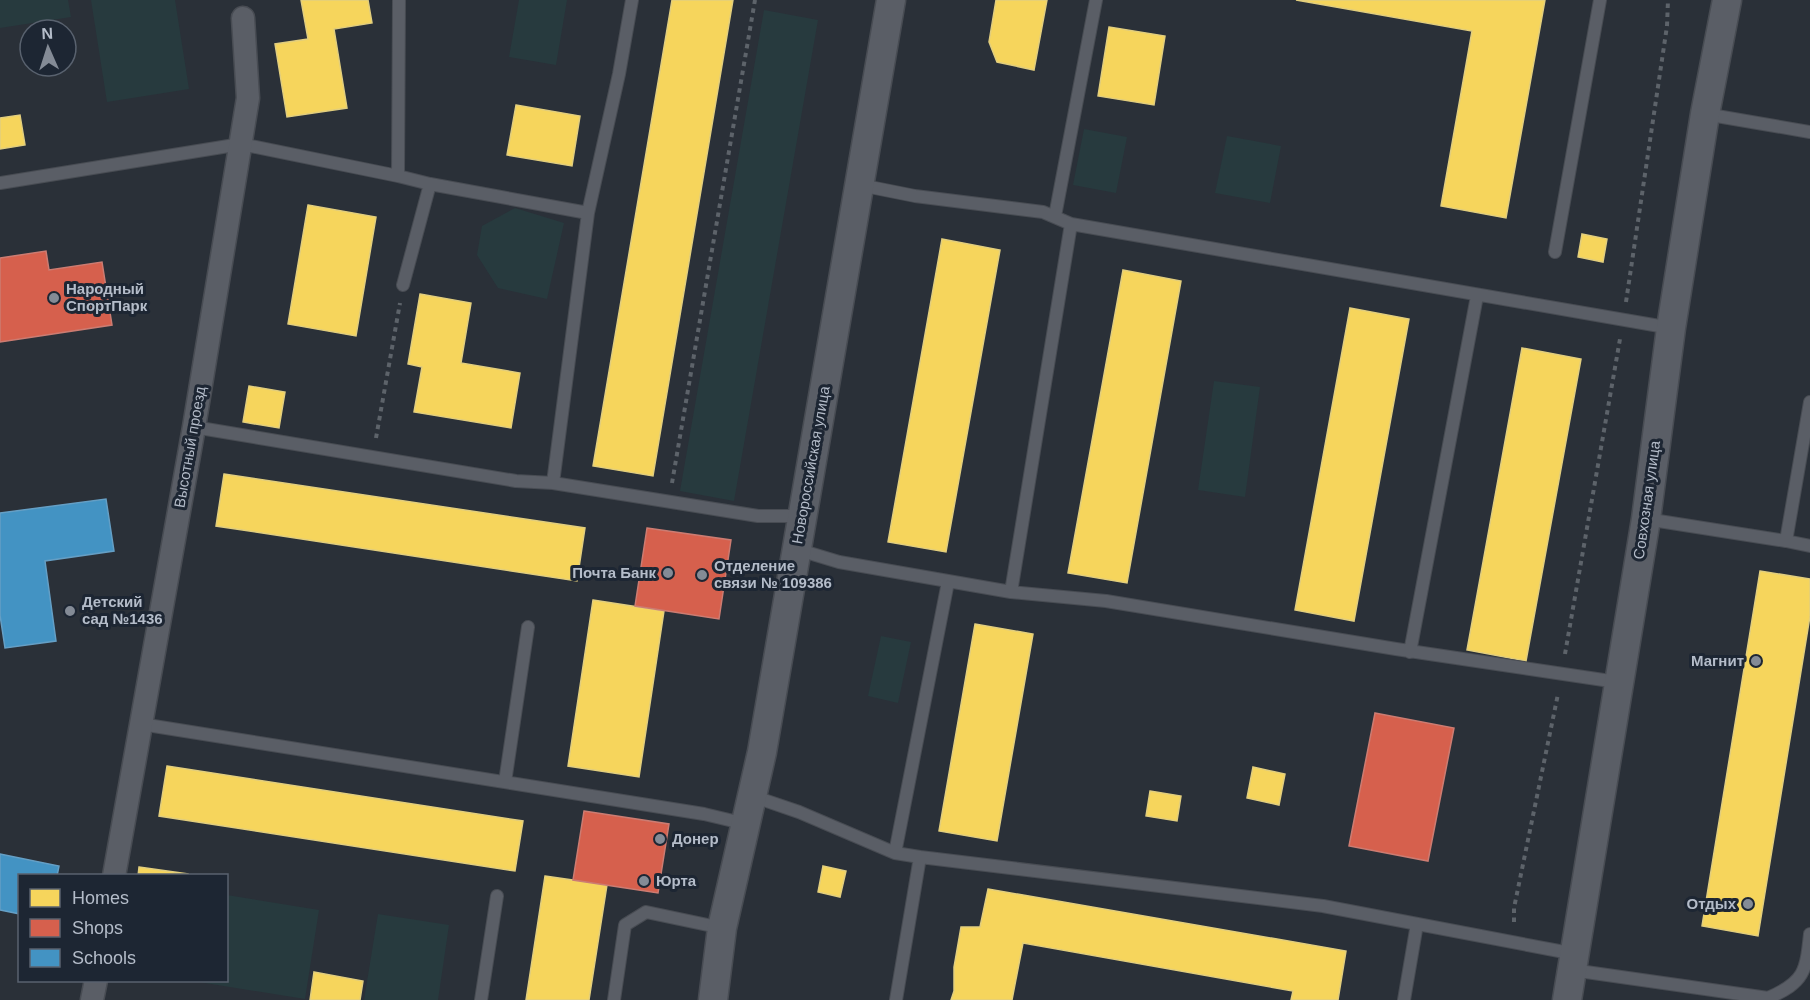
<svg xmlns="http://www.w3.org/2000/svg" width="1810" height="1000" viewBox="0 0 1810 1000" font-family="Arial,sans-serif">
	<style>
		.green { fill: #273a3e }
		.homes { fill: #f6d55c; stroke: #e2ce7d; stroke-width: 1.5 }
		.shops { fill: #d6604d; stroke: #cc7c72; stroke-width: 1.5 }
		.schools { fill: #4393c3; stroke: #659fc5; stroke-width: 1.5 }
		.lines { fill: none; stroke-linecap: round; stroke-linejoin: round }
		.service-casing { stroke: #484c53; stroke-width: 14 }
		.minor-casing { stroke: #484c53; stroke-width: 25 }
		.tertiary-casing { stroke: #484c53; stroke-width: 31 }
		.path { stroke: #5d636a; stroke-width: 4; stroke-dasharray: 4.5 4.5; stroke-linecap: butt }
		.service { stroke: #5a5e66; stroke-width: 12 }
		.minor { stroke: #5a5e66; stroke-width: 22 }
		.tertiary { stroke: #5a5e66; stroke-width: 28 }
		.poi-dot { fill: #848b96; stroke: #1d2633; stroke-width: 2 }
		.labels { text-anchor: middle; stroke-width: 6; stroke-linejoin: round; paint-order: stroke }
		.poi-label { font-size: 15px; font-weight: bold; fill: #b4bcc9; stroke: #1d2633; text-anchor: start }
		.street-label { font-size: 15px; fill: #b4bcc9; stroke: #1d2633 }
	</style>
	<rect width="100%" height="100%" fill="#2a3038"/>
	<path class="green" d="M0,0H68L71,17L0,28Z
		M91,0H175L189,89L107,102Z
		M519,0H567L556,65L509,57Z
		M764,10L818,20L734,501L680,491Z
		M1084,129L1127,137L1116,193L1073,185Z
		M1227,136L1281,146L1270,203L1215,193Z
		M515,208L564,223L547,299L498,288L477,255L482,226Z
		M1214,381L1260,387L1245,497L1198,490Z
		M881,636L911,642L898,703L868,696Z
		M227,895L319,910L305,999L193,981L226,980Z
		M378,914L449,925L438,1000H364Z"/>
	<path class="homes" d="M301,0H368L372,23L334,29L347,108L287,117L275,44L308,39Z
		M672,0H733L653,476L593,466Z
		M996,0H1047L1034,70L997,62L989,42Z
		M1296,0H1545L1506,218L1441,206L1472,31Z
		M1109,27L1165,36L1154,105L1098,96Z
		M516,105L580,116L572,166L507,155Z
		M20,115L25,145L0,149V118Z
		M308,205L376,217L356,336L288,324Z
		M1582,234L1607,239L1603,262L1578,257Z
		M942,239L1000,250L946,552L888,542Z
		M1123,270L1181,281L1127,583L1068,573Z
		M420,294L471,303L461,363L520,373L511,428L414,412L422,367L408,364Z
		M1350,308L1409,319L1354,621L1295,610Z
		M1522,348L1581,359L1526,661L1467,650Z
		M249,386L285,392L279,428L243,422Z
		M224,474L585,528L577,581L216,526Z
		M1760,571L1810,579V616L1758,936L1702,926Z
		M593,600L664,611L639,777L568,766Z
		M975,624L1033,634L997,841L939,831Z
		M167,766L523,821L515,871L159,816Z
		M1253,767L1285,774L1279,805L1247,798Z
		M1150,791L1181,796L1177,821L1146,816Z
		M823,866L846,871L840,897L818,892Z
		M139,867L188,874V876H138Z
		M545,876L607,885L589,1000H526Z
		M988,889L1346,951L1338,1000H1291L1293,991L1023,943L1012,1000H951L954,991V967L961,927H980Z
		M314,972L363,981L360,1000H310Z"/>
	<path class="shops" d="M46,251L49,270L102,262L112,325L0,342V258Z
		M647,528L731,540L719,619L635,606Z
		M1375,713L1454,728L1428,861L1349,846Z
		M584,811L669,824L658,893L573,880Z"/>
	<path class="schools" d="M106,499L114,551L45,561L56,641L5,648L0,615V513Z
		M0,854L59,866L57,876H20V914L0,910Z"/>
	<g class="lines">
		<defs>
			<path id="service" d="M1705,114L1810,132
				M398,176L399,0
				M0,183L241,144L398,176L430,184L588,213
				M860,185L915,196L1043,212L1071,224L1671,328
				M1055,216L1096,0
				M1555,252L1600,0
				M403,285L430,184
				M1810,402L1786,541L1810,546
				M194,427L516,481L553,483L758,516H801
				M553,483L588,213L619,74L632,0
				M1646,519L1786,541
				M796,549L839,562L1011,592L1106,601L1396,649L1617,682
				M1011,592L1071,224
				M1410,652L1477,296
				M141,724L704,814L746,824
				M505,782L528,627
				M752,796L799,812L895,853L920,857L1323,906L1575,954
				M895,853L948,582
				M1572,970L1768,998C1805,982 1806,971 1810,934
				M481,1000L497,896
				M614,1000L625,925L646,912L722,928
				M896,1000L920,857
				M1404,1000L1417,924"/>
			<path id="minor" d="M114,876L194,427L248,98L243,18
				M92,1000L96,980"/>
			<path id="tertiary" d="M713,1000L722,928L762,752L891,0
				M1567,1000L1646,519L1671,328L1705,114L1727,0"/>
		</defs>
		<use href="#service" class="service-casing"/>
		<use href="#minor" class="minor-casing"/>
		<use href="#tertiary" class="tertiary-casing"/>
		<path class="path" d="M1626,302L1667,26L1668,0
			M376,438L400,303
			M672,483L755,0
			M1565,654L1620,339
			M1514,922V908L1558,694"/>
		<use href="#service" class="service"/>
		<use href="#minor" class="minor"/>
		<use href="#tertiary" class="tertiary"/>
	</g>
	<g class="poi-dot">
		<circle cx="54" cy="298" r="6"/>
		<circle cx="668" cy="573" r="6"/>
		<circle cx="702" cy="575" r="6"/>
		<circle cx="70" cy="611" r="6"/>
		<circle cx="1756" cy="661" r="6"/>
		<circle cx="660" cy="839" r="6"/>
		<circle cx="644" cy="881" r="6"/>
		<circle cx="1748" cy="904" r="6"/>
	</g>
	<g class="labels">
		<g class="poi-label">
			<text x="66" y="294">Народный<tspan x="66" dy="17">СпортПарк</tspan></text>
			<text x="714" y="571">Отделение<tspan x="714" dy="17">связи № 109386</tspan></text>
			<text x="656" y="578" text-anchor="end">Почта Банк</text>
			<text x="82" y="607">Детский<tspan x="82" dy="17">сад №1436</tspan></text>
			<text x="1744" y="666" text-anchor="end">Магнит</text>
			<text x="672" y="844">Донер</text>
			<text x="656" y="886">Юрта</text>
			<text x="1736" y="909" text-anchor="end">Отдых</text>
		</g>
		<g class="street-label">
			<text transform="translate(190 447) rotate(-80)" y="5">Высотный проезд</text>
			<text transform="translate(811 465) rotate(-80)" y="5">Новороссийская улица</text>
			<text transform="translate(1647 500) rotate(-82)" y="5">Совхозная улица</text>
		</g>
	</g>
	<rect x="18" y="874" width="210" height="108" fill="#1d2633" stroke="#59626f" stroke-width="1.5"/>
	<rect x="30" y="889" width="30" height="18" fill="#f6d55c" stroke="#59626f" stroke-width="1.5"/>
	<text x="72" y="904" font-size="18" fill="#b4bcc9">Homes</text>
	<rect x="30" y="919" width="30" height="18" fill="#d6604d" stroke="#59626f" stroke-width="1.5"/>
	<text x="72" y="934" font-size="18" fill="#b4bcc9">Shops</text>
	<rect x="30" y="949" width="30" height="18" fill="#4393c3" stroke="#59626f" stroke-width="1.5"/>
	<text x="72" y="964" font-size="18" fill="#b4bcc9">Schools</text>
	<g transform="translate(48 48) rotate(357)"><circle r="28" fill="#1d2633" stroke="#59626f" stroke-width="1.5"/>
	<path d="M0-4.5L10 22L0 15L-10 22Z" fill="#848b96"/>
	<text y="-9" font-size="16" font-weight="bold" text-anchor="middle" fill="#b4bcc9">N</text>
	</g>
</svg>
